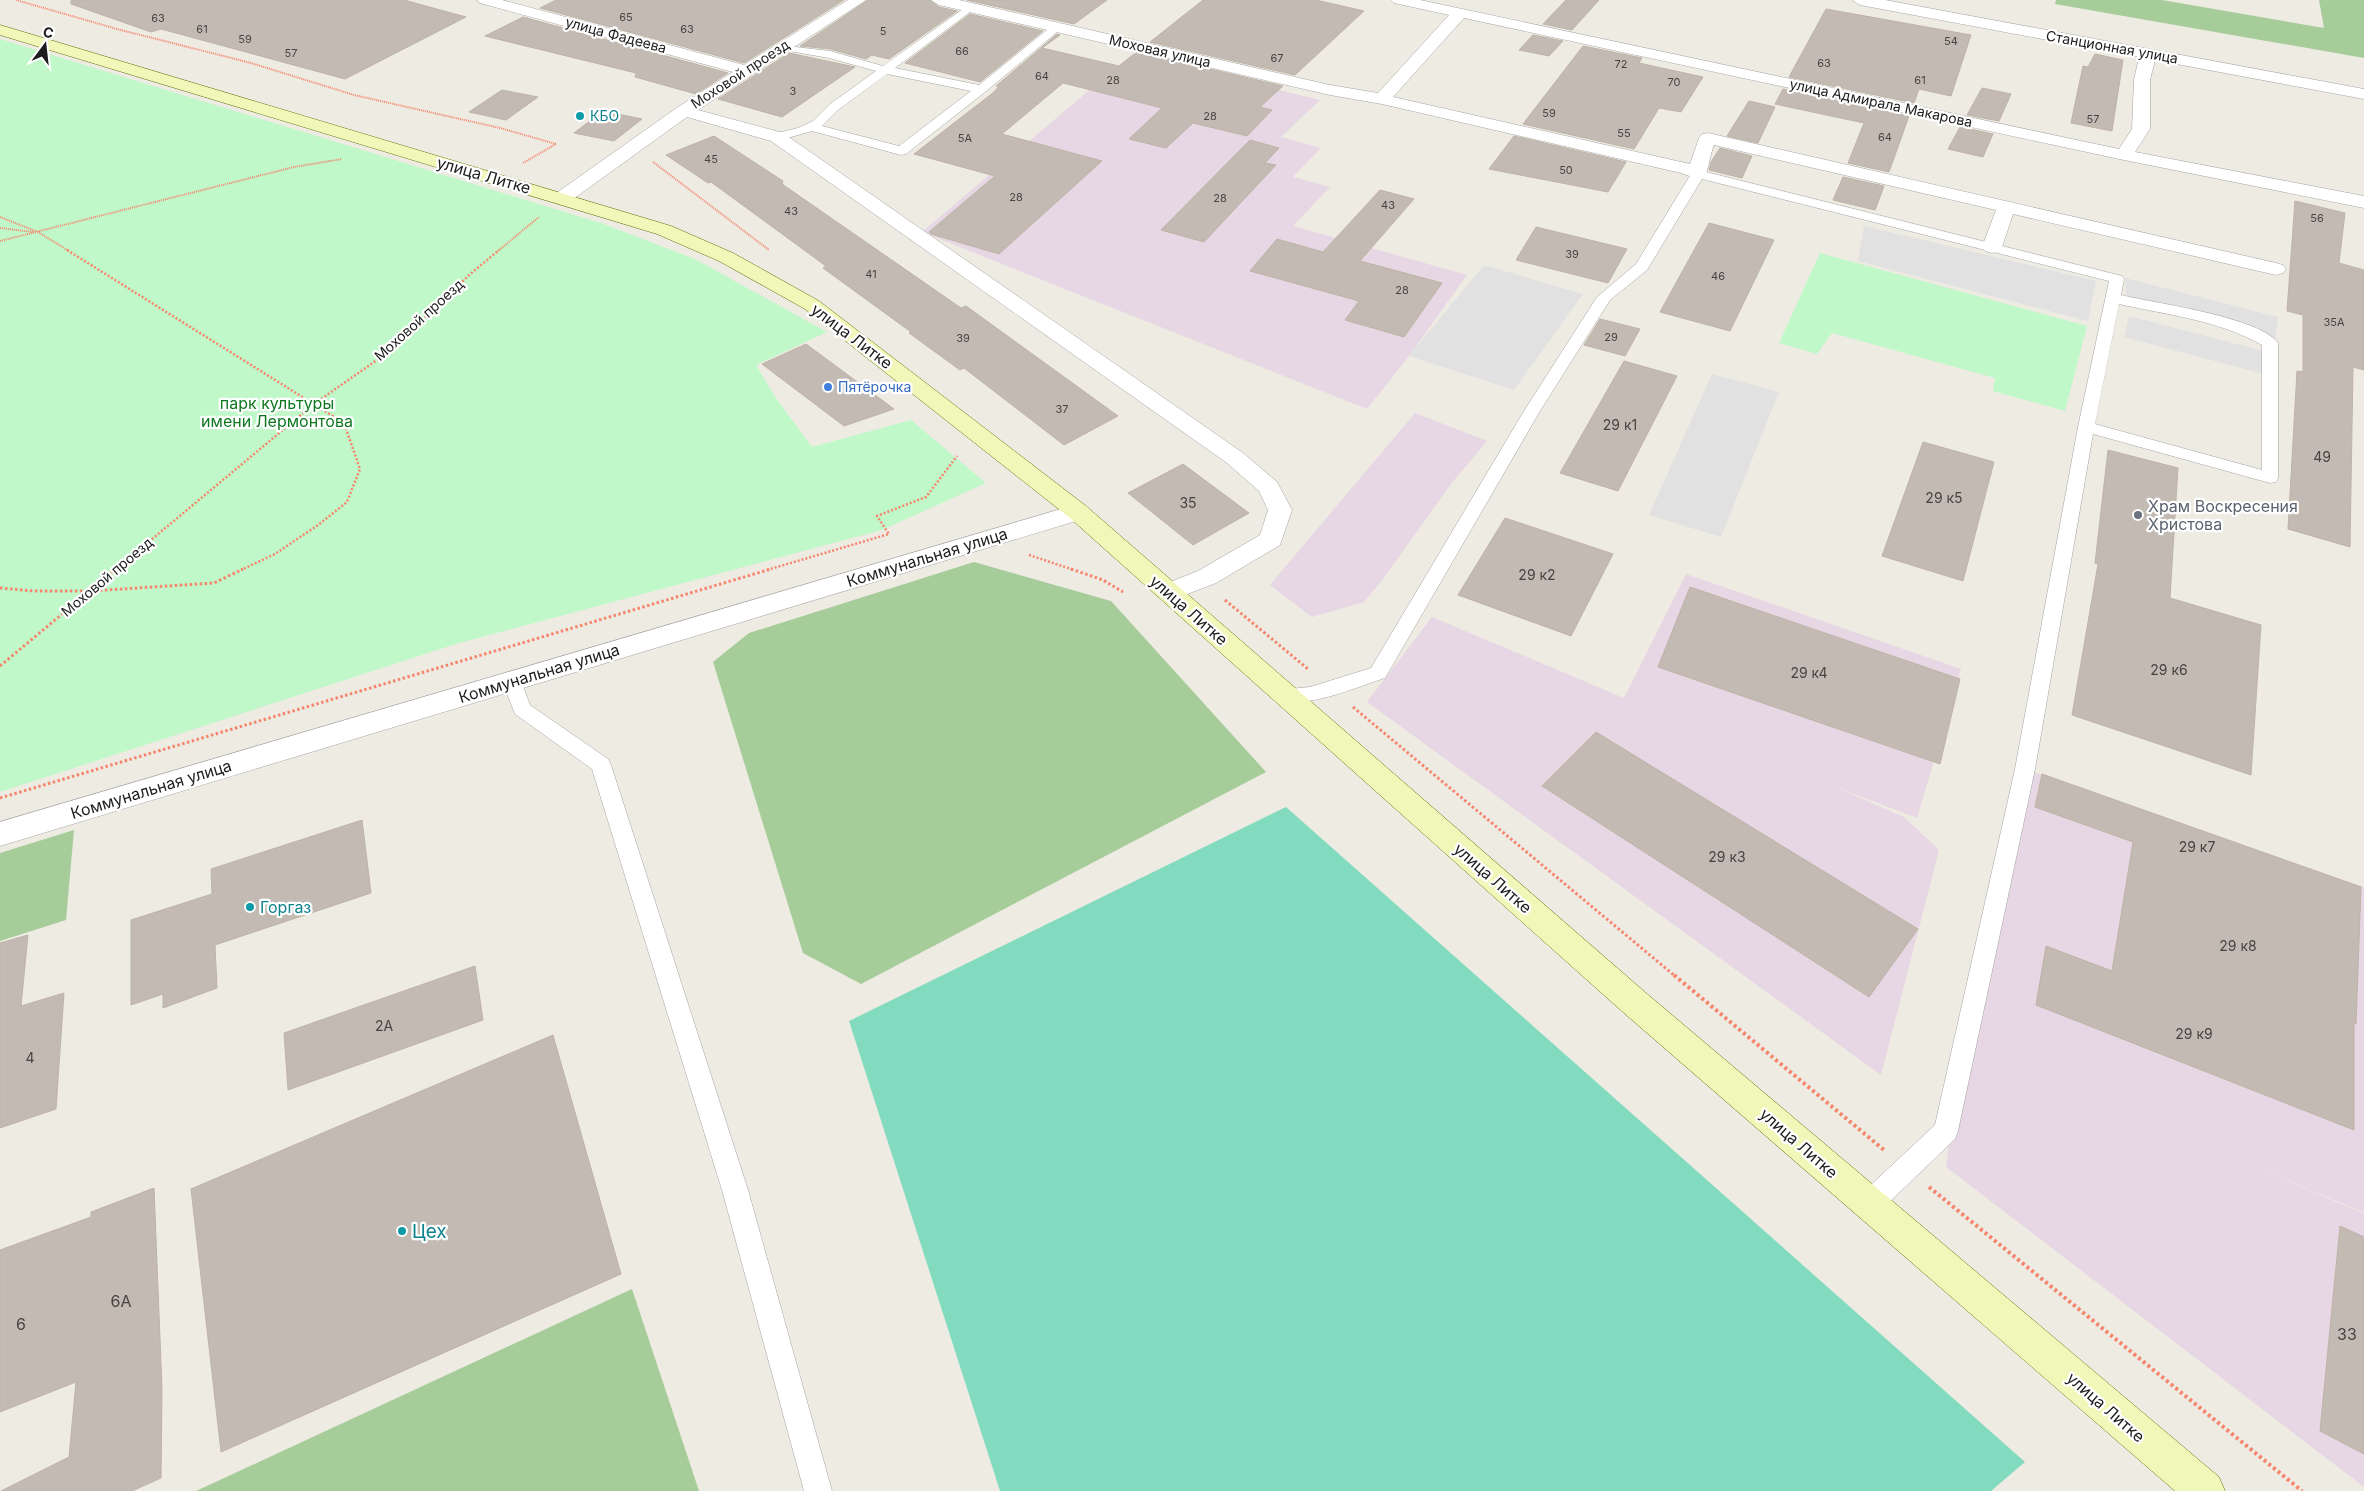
<svg xmlns="http://www.w3.org/2000/svg" width="2364" height="1491" viewBox="0 0 2364 1491" font-family="Inter,sans-serif">
	<style>
		.industrial { fill: #e7d6e3 }
		.forest { fill: #a5cc99 }
		.park { fill: #c1f8c9 }
		.pitch { fill: #83dbbf }
		.parking { fill: #e1e1e1 }
		.building { fill: #c3bab3; stroke: #bfb3a6 }
		.lines { fill: none; stroke-linecap: round; stroke-linejoin: round }
		.service-casing { stroke: #a4a4a4; stroke-width: 1 }
		.minor-casing { stroke: #a4a4a4; stroke-width: 1 }
		.tertiary-casing { stroke: #a4a4a4; stroke-width: 1 }
		.secondary-casing { stroke: #5e7108; stroke-width: 1 }
		.path-far3 { stroke: #f6856d; stroke-width: 2; stroke-dasharray: 1 1; stroke-linecap: butt }
		.path-far2 { stroke: #f6856d; stroke-width: 2.5; stroke-dasharray: 2 2; stroke-linecap: butt }
		.path-far1 { stroke: #f6856d; stroke-width: 3; stroke-dasharray: 2.5 2.5; stroke-linecap: butt }
		.path { stroke: #f6856d; stroke-width: 4; stroke-dasharray: 3 3; stroke-linecap: butt }
		.service { fill: #fff; fill-rule: evenodd }
		.minor { fill: #fff; fill-rule: evenodd }
		.tertiary { fill: #fff; fill-rule: evenodd }
		.secondary { fill: #f0f7b8; fill-rule: evenodd }
		.culture-dot { fill: #0f9aa8; stroke: #fff; stroke-width: 2 }
		.shop-dot { fill: #3f7fe0; stroke: #fff; stroke-width: 2 }
		.worship-dot { fill: #6b7280; stroke: #fff; stroke-width: 2 }
		.labels { text-anchor: middle; stroke-width: 4.5; stroke-linejoin: round; paint-order: stroke }
		.far-number-label { font-size: 11px; fill: #464442 }
		.far-street-label { font-size: 14px; fill: #1d1d1d; stroke: #fff }
		.far-culture-label { font-size: 14px; fill: #0d838f; stroke: #fff; text-anchor: start }
		.far-shop-label { font-size: 14px; fill: #366cbe; stroke: #fff; text-anchor: start }
		.number-label { font-size: 14px; fill: #464442 }
		.street-label { font-size: 16px; fill: #1d1d1d; stroke: #fff }
		.park-label { font-size: 16px; fill: #0e781f; stroke: #fff }
		.worship-label { font-size: 16px; fill: #5b616d; stroke: #fff; text-anchor: start }
		.culture-label { font-size: 16px; fill: #0d838f; stroke: #fff; text-anchor: start }
		.near-number-label { font-size: 16px; fill: #464442 }
		.near-culture-label { font-size: 19px; fill: #0d838f; stroke: #fff; text-anchor: start }
	</style>
	<rect width="100%" height="100%" fill="#eeebe3"/>
	<path class="industrial" d="M1132,54L1320,100L1281,137L1321,148L1293,177L1330,187L1293,226L1467,275L1409,356L1367,409L922,232Z
		M1415,413L1487,441L1451,484L1383,579L1364,602L1312,617L1270,585Z
		M1686,574L1961,669L1917,818L1833,786L1904,817L1939,850L1881,1075L1367,702L1432,617L1624,698Z
		M2025,769L2364,887V1213L2211,1147L2364,1214V1487L1946,1167L1963,1038Z"/>
	<path class="forest" d="M2056,0H2162L2324,28L2319,0H2364V58L2055,4Z
		M974,562L1111,601L1266,772L861,984L803,953L713,662L749,633Z
		M74,830L66,920L0,941V853Z
		M632,1289L699,1491H196Z"/>
	<path class="park" d="M0,39L601,223L695,259L827,332L756,365L776,398L812,447L911,420L986,483L882,530L456,644L0,792Z
		M1820,253L2087,326L2065,411L1993,391L1995,378L1832,333L1817,354L1779,343Z"/>
	<path class="pitch" d="M1286,807L2025,1462L1991,1491H1000L849,1021Z"/>
	<path class="parking" d="M1864,226L2096,281L2088,321L1858,261Z
		M1484,265L1583,294L1514,390L1409,356Z
		M2125,278L2278,317L2275,339L2127,296Z
		M2129,316L2263,351L2264,374L2124,337Z
		M1712,374L1779,392L1721,537L1649,515Z"/>
	<path class="building" d="M71,0H404L466,17L345,79L161,29L151,32L71,4Z
		M556,0H844L744,63L540,8Z
		M868,0H929L939,7L957,11L889,59L872,55L866,59L830,49L800,46Z
		M967,0H1107L1074,24Z
		M1203,0H1316L1364,11L1295,75L1150,42Z
		M1566,0H1599L1572,30L1543,24Z
		M1826,9L1971,35L1951,96L1919,89L1914,103L1789,77Z
		M970,14L1043,31L980,82L905,63Z
		M523,17L728,73L696,94L635,77L636,73L485,36Z
		M1057,34L1060,35L1042,48L1119,66L1137,52L1283,86L1260,107L1272,110L1247,136L1193,123L1166,148L1129,139L1162,108L1063,83L1002,134L1102,161L999,254L931,234L929,232L995,176L914,154L994,92L999,86H996Z
		M1533,35L1563,41L1549,56L1519,50Z
		M1583,46L1642,58L1639,63L1703,77L1681,112L1659,108L1634,149L1523,124Z
		M789,53L855,67L782,117L718,99Z
		M2095,54L2123,60L2112,131L2071,123L2083,66L2088,67Z
		M1982,88L2011,94L1999,121L1967,115Z
		M1783,89L1909,116L1889,172L1848,163L1864,123L1775,104Z
		M502,90L538,97L506,120L469,112Z
		M1749,101L1775,107L1758,143L1727,136Z
		M603,111L642,119L614,141L574,133Z
		M1960,127L1993,134L1983,157L1948,149Z
		M714,136L783,181L782,184L961,308L966,306L1002,332L1118,416L1064,445L964,368L960,370L909,333L911,332L823,268L826,266L711,182L708,183L666,155Z
		M1514,136L1626,162L1608,192L1489,169Z
		M1250,140L1279,148L1265,163L1276,165L1204,242L1161,230Z
		M1720,148L1752,156L1742,178L1709,170L1711,162Z
		M1843,177L1884,186L1875,210L1833,200Z
		M1380,190L1414,199L1360,261L1442,283L1404,337L1345,320L1359,301L1250,271L1277,239L1323,252Z
		M2295,201L2345,213L2339,263L2364,270V370L2353,367L2350,547L2288,529L2297,371L2303,372V315L2287,311Z
		M1709,223L1774,240L1730,331L1660,312Z
		M1536,227L1627,249L1608,283L1516,260Z
		M1600,319L1640,329L1625,356L1584,345Z
		M806,344L894,409L844,426L762,364Z
		M1624,361L1677,376L1618,491L1560,473Z
		M1923,442L1994,462L1963,581L1882,556Z
		M2108,450L2178,468L2170,598L2261,625L2251,775L2072,715L2098,564L2095,563Z
		M1183,464L1249,513L1193,545L1128,493Z
		M1505,518L1613,554L1571,636L1458,595Z
		M1690,587L1960,679L1940,764L1658,667Z
		M1596,732L1918,929L1869,997L1542,786Z
		M2042,774L2361,887L2356,1024L2354,1023V1130L2036,1005L2046,946L2112,971L2133,842L2035,807Z
		M362,820L371,893L215,945L217,988L163,1008V994L131,1005V920L212,894L211,869Z
		M28,935L21,1006L64,993L56,1109L0,1128V943Z
		M475,966L483,1020L288,1090L284,1033Z
		M553,1035L621,1274L221,1452L191,1189Z
		M154,1188L162,1389L161,1478L132,1491H1L69,1457L76,1382L0,1412V1250L91,1217V1212Z
		M2340,1226L2364,1237V1454L2320,1431Z"/>
	<g class="lines">
		<defs>
			<path id="service" d="M970,4L974,5V9L895,68L979,85L1053,25L1057,24L1063,27L985,92L906,154L901,155L812,131L777,141L771,137L773,134L798,128L813,121L830,104L876,71L829,58L778,49L776,47L778,45L830,51L883,66ZM887,74L971,91L899,146L822,126L838,110Z
				M1698,170L2122,276L2124,279L2121,295C2153,303 2260,317 2278,343V478L2276,482L2270,483L2093,434L2035,769L1958,1131L1955,1139L1878,1213L1869,1216L1860,1213L1856,1204L1860,1195L1935,1125L2015,769L2078,427L2109,281L1702,179L1647,270L1610,300L1540,411L1385,678C1356,687 1308,709 1279,700L1276,695L1279,690L1310,687L1371,668L1524,411L1597,297L1636,264L1691,174ZM2119,304C2168,315 2218,320 2262,345V470L2095,424Z
				M512,674L519,676L530,705L608,759L611,765L748,1190L832,1491H804L722,1190L592,769L515,714L502,681L505,676Z"/>
			<path id="minor" d="M477,0H502L744,65L848,0H866L698,110L783,133L1243,453L1277,482L1292,510L1280,545L1216,583L1169,601L1160,598L1157,592L1160,586L1198,571L1260,535L1268,510L1259,491L1227,463L771,141L687,117L569,202H555L553,198L555,194L678,107L733,72L480,3Z
				M931,0H959L1330,85L1378,93L1449,15L1394,3L1391,0H1420L2119,149L2132,129L2134,80L2139,57L1860,5L1852,0H1885L2364,89V99L2155,60L2150,80V129L2135,152L2364,196V208L2124,160L1464,18L1393,97L1690,164L1699,138L1702,134L1708,133L2276,263L2283,265L2286,269L2283,273L2276,275L2013,214L2002,247L1999,251L1992,253L1985,251L1982,247L1996,210L1714,145C1710,154 1708,173 1704,178L1698,179L1681,173L1382,104L1330,95L939,5Z"/>
			<path id="tertiary" d="M1078,504L1086,506L1090,512L1086,518L0,846V822Z"/>
			<path id="secondary" d="M0,25L671,226L733,253L819,301L1086,506L1646,993L2219,1477L2225,1491H2175L1624,1013L1070,518L805,309L719,261L657,234L0,35Z"/>
		</defs>
		<use href="#service" class="service-casing"/>
		<use href="#minor" class="minor-casing"/>
		<use href="#tertiary" class="tertiary-casing"/>
		<use href="#secondary" class="secondary-casing"/>
		<path class="path-far3" d="M16,0L117,29L251,63L354,95L500,128L556,144L523,163
			M653,162L769,250
			M0,217L38,232L69,251
			M0,228L33,232
			M0,241L294,167L342,159
			M498,251L539,217"/>
		<path class="path-far2" d="M67,250L344,423L360,469L347,502L318,525L275,554L241,570
			M1029,555L1074,570
			M115,570L314,404L387,353L468,276L499,250
			M767,570L889,534L877,516L926,497L957,456"/>
		<path class="path-far1" d="M1071,569L1103,580L1123,592
			M0,588L34,591H91L214,583L243,569
			M1225,600L1308,669
			M0,666L116,569
			M1353,707L1675,976
			M0,798L771,569"/>
		<path class="path" d="M1674,975L1884,1150
			M1929,1187L2302,1491"/>
		<use href="#service" class="service"/>
		<use href="#minor" class="minor"/>
		<use href="#tertiary" class="tertiary"/>
		<use href="#secondary" class="secondary"/>
	</g>
	<g class="culture-dot">
		<circle cx="580" cy="116" r="5"/>
		<circle cx="250" cy="907" r="5"/>
		<circle cx="402" cy="1231" r="5"/>
	</g>
	<circle class="shop-dot" cx="828" cy="387" r="5"/>
	<circle class="worship-dot" cx="2138" cy="515" r="5"/>
	<g class="labels">
		<g class="far-number-label">
			<text x="626" y="21">65</text>
			<text x="158" y="22">63</text>
			<text x="202" y="33">61</text>
			<text x="687" y="33">63</text>
			<text x="883" y="35">5</text>
			<text x="245" y="43">59</text>
			<text x="1951" y="45">54</text>
			<text x="962" y="55">66</text>
			<text x="291" y="57">57</text>
			<text x="1277" y="62">67</text>
			<text x="1824" y="67">63</text>
			<text x="1621" y="68">72</text>
			<text x="1042" y="80">64</text>
			<text x="1113" y="84">28</text>
			<text x="1920" y="84">61</text>
			<text x="1674" y="86">70</text>
			<text x="793" y="95">3</text>
			<text x="1549" y="117">59</text>
			<text x="1210" y="120">28</text>
			<text x="2093" y="123">57</text>
			<text x="1624" y="137">55</text>
			<text x="1885" y="141">64</text>
			<text x="965" y="142">5А</text>
			<text x="711" y="163">45</text>
			<text x="1566" y="174">50</text>
			<text x="1016" y="201">28</text>
			<text x="1220" y="202">28</text>
			<text x="1388" y="209">43</text>
			<text x="791" y="215">43</text>
			<text x="2317" y="222">56</text>
			<text x="1572" y="258">39</text>
			<text x="871" y="278">41</text>
			<text x="1718" y="280">46</text>
			<text x="1402" y="294">28</text>
			<text x="2334" y="326">35А</text>
			<text x="1611" y="341">29</text>
			<text x="963" y="342">39</text>
			<text x="1062" y="413">37</text>
		</g>
		<g class="far-street-label">
			<text transform="translate(616 35) rotate(15)" y="5">улица Фадеева</text>
			<text transform="translate(2112 47) rotate(10)" y="5">Станционная улица</text>
			<text transform="translate(1160 51) rotate(13)" y="5">Моховая улица</text>
			<text transform="translate(740 74) rotate(-33)" y="5">Моховой проезд</text>
			<text transform="translate(1881 103) rotate(12)" y="5">улица Адмирала Макарова</text>
			<text transform="translate(419 320) rotate(-42)" y="5">Моховой проезд</text>
			<text transform="translate(107 577) rotate(-40)" y="5">Моховой проезд</text>
		</g>
		<g class="far-culture-label">
			<text x="590" y="121">КБО</text>
		</g>
		<g class="far-shop-label">
			<text x="838" y="392">Пятёрочка</text>
		</g>
		<g class="number-label">
			<text x="1620" y="430">29 к1</text>
			<text x="2322" y="462">49</text>
			<text x="1944" y="503">29 к5</text>
			<text x="1188" y="508">35</text>
			<text x="1537" y="580">29 к2</text>
			<text x="2169" y="675">29 к6</text>
			<text x="1809" y="678">29 к4</text>
			<text x="2197" y="852">29 к7</text>
			<text x="1727" y="862">29 к3</text>
			<text x="2238" y="951">29 к8</text>
			<text x="384" y="1031">2А</text>
			<text x="2194" y="1039">29 к9</text>
			<text x="30" y="1063">4</text>
		</g>
		<g class="street-label">
			<text transform="translate(484 175) rotate(16)" y="6">улица Литке</text>
			<text transform="translate(852 336) rotate(37)" y="6">улица Литке</text>
			<text transform="translate(927 557) rotate(-17)" y="6">Коммунальная улица</text>
			<text transform="translate(1189 610) rotate(41)" y="6">улица Литке</text>
			<text transform="translate(539 673) rotate(-17)" y="6">Коммунальная улица</text>
			<text transform="translate(151 789) rotate(-17)" y="6">Коммунальная улица</text>
			<text transform="translate(1493 878) rotate(41)" y="6">улица Литке</text>
			<text transform="translate(1799 1143) rotate(41)" y="6">улица Литке</text>
			<text transform="translate(2106 1407) rotate(41)" y="6">улица Литке</text>
		</g>
		<g class="park-label">
			<text x="277" y="409">парк культуры<tspan x="277" dy="18">имени Лермонтова</tspan></text>
		</g>
		<g class="worship-label">
			<text x="2148" y="512">Храм Воскресения<tspan x="2148" dy="18">Христова</tspan></text>
		</g>
		<g class="culture-label">
			<text x="260" y="913">Горгаз</text>
		</g>
		<g class="near-number-label">
			<text x="121" y="1307">6А</text>
			<text x="21" y="1330">6</text>
			<text x="2347" y="1340">33</text>
		</g>
		<g class="near-culture-label">
			<text x="412" y="1238">Цех</text>
		</g>
	</g>
	<g transform="translate(45 45) rotate(15)" stroke="#ffffff" stroke-width="4" paint-order="stroke">
	<path d="M0-4L9 19L0 12L-9 19Z" fill="#1d1d1d"/>
	<text y="-8" font-size="14" font-weight="bold" text-anchor="middle" fill="#1d1d1d">С</text>
	</g>
</svg>
